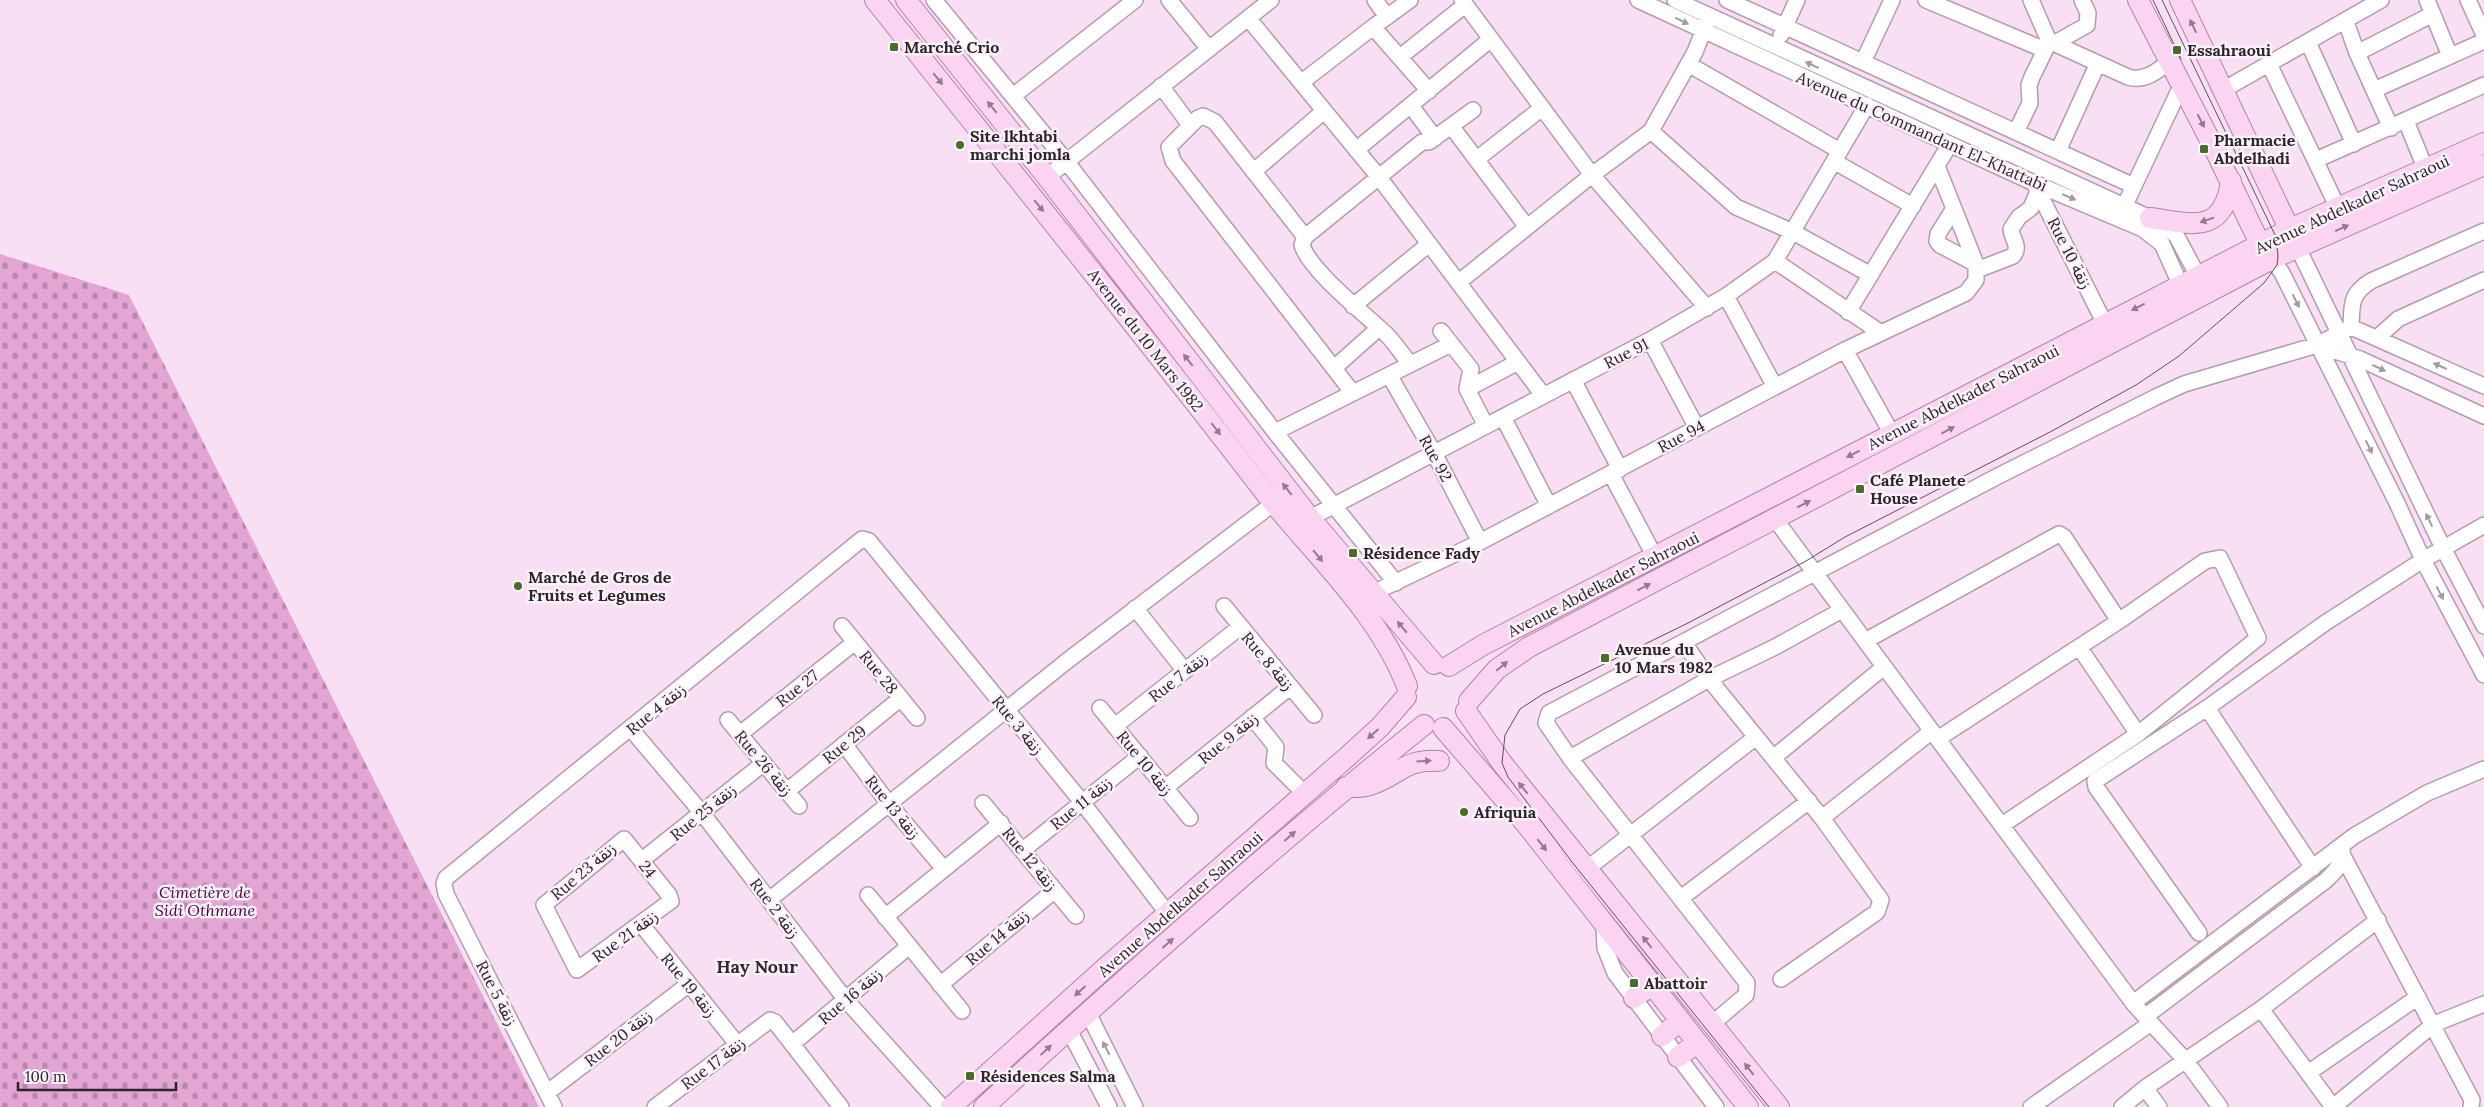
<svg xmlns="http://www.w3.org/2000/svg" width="2484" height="1107" viewBox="0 0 2484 1107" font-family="Lora,'Noto Sans Arabic',serif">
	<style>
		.cemetery { fill: url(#cemetery-stones) }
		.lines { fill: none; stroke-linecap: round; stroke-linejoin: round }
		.minor-casing { stroke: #b49cae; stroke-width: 18 }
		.major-casing { stroke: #b284a7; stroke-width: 22 }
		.minor { stroke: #fff; stroke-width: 15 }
		.major { stroke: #fbd4f2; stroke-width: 20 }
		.tram { stroke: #5d505b; stroke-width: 1 }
		.oneway { fill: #a09ca0 }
		.oneway2 { fill: #947c8e }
		.poi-dot { fill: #476e29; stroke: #fcf2fa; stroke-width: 2 }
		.labels { text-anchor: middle; stroke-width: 5; stroke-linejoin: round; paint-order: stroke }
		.poi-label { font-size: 16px; font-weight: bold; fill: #2d242b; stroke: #fcf2fa; text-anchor: start }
		.street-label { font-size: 16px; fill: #2d242b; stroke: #fcf2fa }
		.park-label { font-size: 16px; font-style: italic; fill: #4b0142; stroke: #fcf2fa }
		.neighbourhood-label { font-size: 18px; font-weight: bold; fill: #372433; stroke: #fcf2fa }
	</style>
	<defs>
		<pattern id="cemetery-stones" width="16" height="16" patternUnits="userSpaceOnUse" patternTransform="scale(1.25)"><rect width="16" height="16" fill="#e2a5d4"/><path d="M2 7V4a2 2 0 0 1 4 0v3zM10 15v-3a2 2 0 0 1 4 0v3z" fill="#b886ac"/></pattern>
	</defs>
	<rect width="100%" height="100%" fill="#f9dff3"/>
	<path class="cemetery" d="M0,254L129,295L539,1107H0Z"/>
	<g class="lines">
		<defs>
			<path id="minor" d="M934,0L1066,161L1275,432L1396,583
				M1169,0L1209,49
				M1375,0L1387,17
				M1410,0L1373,27L1429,91
				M1462,0L1592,175L1707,308
				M1638,0L2034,183L2143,229L2162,244L2181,286
				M1675,0L2150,218L2176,235L2199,278
				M1727,0L2134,186
				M1926,0L2045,50
				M2031,0L2049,41L2128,77C2144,82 2158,71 2170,61
				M2427,0L2450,56
				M2468,0L2484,35
				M1248,18L1378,176L1543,395
				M2346,22L2357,53L2391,128
				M1781,35L1797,0
				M2308,42L2354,144
				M2055,43L2087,25L2088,13L2082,0
				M2357,53L2433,14
				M1400,57L1465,5
				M1863,62L1892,0
				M1688,64L1840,151
				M2269,64L2338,208
				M1302,82L1373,27
				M1161,86L1190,125
				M2223,90L2381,0
				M2374,90L2484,41
				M1013,96L1135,0
				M1411,106L1435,138
				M2406,121L2426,170
				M1452,127L1527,227
				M1651,131L1736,207L1793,232L1871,275
				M2016,132L2030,103L2029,85L2032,77L2049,42
				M1356,150L1491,39
				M2058,151L2098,63
				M1477,159L1542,108
				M2316,160L2484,85
				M1835,162L1913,206
				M1254,171L1324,111
				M1047,177L1271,0
				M2034,183L2105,324
				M2124,207L2182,84
				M1953,210L1938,234L1937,241L1940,245L1976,264
				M1305,237L1215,122L1203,116L1198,118L1169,147L1173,161L1353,393
				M2298,248L2443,548L2484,626
				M2272,259L2282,273L2397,503L2423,560L2484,675
				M1775,261L1881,333
				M1977,270L2013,256C2021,246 2012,240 2011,229L2019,217L2031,208L2038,191
				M1459,282L1592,175L1651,131L1695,52L1706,24
				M1726,296L1775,387
				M1353,306L1429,244
				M1848,312L1950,144
				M2351,327C2352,304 2350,294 2371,281L2484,231
				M1441,331L1471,369L1467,389L1486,426
				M2377,338L2398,319L2484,280
				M1650,340L1697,428
				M2317,345L2360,359L2484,416
				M1845,350L1892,434
				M1410,364C1402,354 1395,343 1386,334C1366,315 1309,270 1302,245L1305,237L1422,142H1429L1473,110
				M1334,368L1379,328
				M1389,375L1434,453L1480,542
				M1573,380L1620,469
				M1467,389L1518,362
				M1503,417L1549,506
				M1275,432L1451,344
				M1611,474L1655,557
				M1310,518L1650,340L1726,296L1775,261L1867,105
				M1775,519L2133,1003L2151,1023L2031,1107
				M1373,593L1480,542L1845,350L1966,293L1976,280V264L1937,166
				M1224,606L1314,715
				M1135,608L1185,671
				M842,626L917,718
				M1865,641L2059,534L2064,537L2119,621
				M1684,643L1709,679L1822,818L1881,900L1877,912L1781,979
				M2079,647L2138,734
				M1100,708L1190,818
				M2207,708L2313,868
				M1252,717L1276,747L1274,763L1305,794
				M728,720L799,806
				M1115,726L1240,627
				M631,729L702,813L846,1000L942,1107
				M740,734L855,642
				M1939,738L2119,621L2205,561L2220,558L2258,638L2138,734L2002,825
				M844,744L889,804L944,869
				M1570,758L1709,679L1777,646L1842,610
				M1773,758L1884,667
				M1165,788L1290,687
				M787,791L901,698
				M983,803L1076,916
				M1822,818L1932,731
				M624,839L669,895L671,901L577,970L544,905Z
				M1023,850L1140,756
				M2343,856L2472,1100L2471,1107
				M642,860L764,763
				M1588,868L1756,737
				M868,895L962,1011
				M1681,898L1809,801
				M769,900L1067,661L1274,503
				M885,917L1001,823
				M641,924L738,1045
				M1604,924L1605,948L1615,973L1716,1107
				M2199,933L2096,787L2095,781L2207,708L2325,623L2423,560L2484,525
				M940,985L1055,890
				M2133,1003L2354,836L2427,793L2484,769
				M2261,1009L2333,1107
				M1088,1013L1135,1107
				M2146,1016L2325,881C2335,872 2344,863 2342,849
				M1713,1023L1746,995L1747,983L1570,758L1546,723L1549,713L2000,475L2156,397L2184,384L2317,345L2351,327L2484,386
				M2151,1023L2186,1061L2220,1107
				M1069,1030L1109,1107
				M792,1044L908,947
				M2308,1073L2418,997
				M2145,1088L2159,1107
				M548,1092L689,984
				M554,1107L446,894L444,884L446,878L862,539L869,541L1082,802L1168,914
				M655,1107L770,1020L775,1022L841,1107
				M2122,1107L2145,1088L2261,1009L2378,920
				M2333,1107L2434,1024L2484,1004"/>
			<path id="major" d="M875,0C1005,163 1136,325 1263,490C1313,554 1377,610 1407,686
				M906,0L1047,177L1310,518L1434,664
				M2138,0L2215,150L2261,246L2269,256
				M2180,0L2295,241
				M2150,218C2193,224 2223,235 2231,181
				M1449,666L1483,645L2290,229L2484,143
				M1469,701L1497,669L1529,647L2272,259L2484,165
				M1466,711L1502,763L1779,1107
				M1443,728L1526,824L1748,1107
				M1346,787C1354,787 1362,788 1370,785C1399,776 1402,759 1439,761
				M1634,998L1652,985
				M1662,1036L1680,1021
				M1678,1057L1697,1043
				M951,1107L1104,969L1347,757L1380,727L1406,697
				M984,1107C1127,976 1273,846 1424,725"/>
		</defs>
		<use href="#minor" class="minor-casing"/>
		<use href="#major" class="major-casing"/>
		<use href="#minor" class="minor"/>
		<use href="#major" class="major"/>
		<path class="tram" d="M2153,0L2181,59
			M1769,1107L1572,862L1508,777L1502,763L1505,735L1520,709L1543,694L1688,623L1806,561L1845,537L2050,432L2136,385L2179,356L2264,283L2277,265L2278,256L2276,237L2162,0"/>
	</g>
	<defs><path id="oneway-solid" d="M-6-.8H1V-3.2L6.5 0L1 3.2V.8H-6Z" transform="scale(1.25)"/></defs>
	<g class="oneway">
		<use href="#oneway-solid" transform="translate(1682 21) rotate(26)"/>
		<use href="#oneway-solid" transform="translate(1812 65) rotate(-155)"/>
		<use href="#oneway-solid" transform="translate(2069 197) rotate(23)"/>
		<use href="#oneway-solid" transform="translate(2296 301) rotate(64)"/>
		<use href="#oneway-solid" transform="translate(2440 366) rotate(-156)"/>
		<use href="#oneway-solid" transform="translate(2379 368) rotate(25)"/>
		<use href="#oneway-solid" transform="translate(2369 447) rotate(63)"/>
		<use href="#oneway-solid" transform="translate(2429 520) rotate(-116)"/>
		<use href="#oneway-solid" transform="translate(2440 593) rotate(62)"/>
		<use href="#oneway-solid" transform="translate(1106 1048) rotate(-117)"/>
	</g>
	<g class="oneway2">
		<use href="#oneway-solid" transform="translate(2193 26) rotate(-115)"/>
		<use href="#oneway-solid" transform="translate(938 79) rotate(51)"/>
		<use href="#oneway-solid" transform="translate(992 107) rotate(-129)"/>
		<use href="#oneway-solid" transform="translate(2201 121) rotate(63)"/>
		<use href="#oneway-solid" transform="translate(1039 206) rotate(51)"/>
		<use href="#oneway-solid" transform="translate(2207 220) rotate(161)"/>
		<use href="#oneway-solid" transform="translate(2342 228) rotate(-24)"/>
		<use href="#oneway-solid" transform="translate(2138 307) rotate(153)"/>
		<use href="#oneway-solid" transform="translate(1188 360) rotate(-128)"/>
		<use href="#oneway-solid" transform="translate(1216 429) rotate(52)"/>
		<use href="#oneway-solid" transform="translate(1948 430) rotate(-28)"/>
		<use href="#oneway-solid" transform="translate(1853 454) rotate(153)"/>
		<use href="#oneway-solid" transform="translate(1287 489) rotate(-128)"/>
		<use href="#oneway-solid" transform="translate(1804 504) rotate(-27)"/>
		<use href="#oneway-solid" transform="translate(1318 556) rotate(50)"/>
		<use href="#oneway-solid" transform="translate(1644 587) rotate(-27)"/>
		<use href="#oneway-solid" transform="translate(1402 627) rotate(-130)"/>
		<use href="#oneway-solid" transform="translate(1502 666) rotate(-40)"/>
		<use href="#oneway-solid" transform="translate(1373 734) rotate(138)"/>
		<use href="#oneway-solid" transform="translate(1424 761) rotate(-4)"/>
		<use href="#oneway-solid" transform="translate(1523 788) rotate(-129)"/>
		<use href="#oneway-solid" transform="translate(1290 836) rotate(-41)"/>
		<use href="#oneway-solid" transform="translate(1542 845) rotate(52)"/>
		<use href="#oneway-solid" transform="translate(1647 942) rotate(-129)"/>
		<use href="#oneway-solid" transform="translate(1168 943) rotate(-41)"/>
		<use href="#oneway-solid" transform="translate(1080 991) rotate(138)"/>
		<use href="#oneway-solid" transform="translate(1046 1050) rotate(-43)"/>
		<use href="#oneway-solid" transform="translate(1749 1069) rotate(-128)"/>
	</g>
	<g class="poi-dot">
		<rect x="889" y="42" width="10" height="10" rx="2.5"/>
		<rect x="2172" y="45" width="10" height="10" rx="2.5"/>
		<circle cx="960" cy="145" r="5"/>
		<rect x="2199" y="144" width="10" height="10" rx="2.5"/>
		<rect x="1855" y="484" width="10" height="10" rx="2.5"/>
		<rect x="1348" y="548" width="10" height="10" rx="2.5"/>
		<circle cx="518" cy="586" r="5"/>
		<rect x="1600" y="653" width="10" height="10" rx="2.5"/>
		<circle cx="1464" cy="812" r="5"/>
		<rect x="1629" y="978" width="10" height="10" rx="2.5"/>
		<rect x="965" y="1071" width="10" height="10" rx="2.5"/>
	</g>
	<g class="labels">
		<g class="poi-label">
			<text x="904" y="53">Marché Crio</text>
			<text x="2187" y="56">Essahraoui</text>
			<text x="970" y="142">Site lkhtabi<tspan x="970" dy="18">marchi jomla</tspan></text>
			<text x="2214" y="146">Pharmacie<tspan x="2214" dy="18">Abdelhadi</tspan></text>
			<text x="1870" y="486">Café Planete<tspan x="1870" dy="18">House</tspan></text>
			<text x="1363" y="559">Résidence Fady</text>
			<text x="528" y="583">Marché de Gros de<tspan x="528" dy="18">Fruits et Legumes</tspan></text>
			<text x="1615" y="655">Avenue du<tspan x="1615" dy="18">10 Mars 1982</tspan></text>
			<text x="1474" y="818">Afriquia</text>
			<text x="1644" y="989">Abattoir</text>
			<text x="980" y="1082">Résidences Salma</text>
		</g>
		<g class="street-label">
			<text transform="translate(1922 131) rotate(24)" y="6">Avenue du Commandant El-Khattabi</text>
			<text transform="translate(2352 204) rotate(-25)" y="6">Avenue Abdelkader Sahraoui</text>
			<text transform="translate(2070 253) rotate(63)" y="6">Rue 10 زنقة</text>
			<text transform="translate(1146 340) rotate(52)" y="6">Avenue du 10 Mars 1982</text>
			<text transform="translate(1626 353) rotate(-27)" y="6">Rue 91</text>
			<text transform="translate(1963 397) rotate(-27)" y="6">Avenue Abdelkader Sahraoui</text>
			<text transform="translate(1681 436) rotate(-28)" y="6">Rue 94</text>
			<text transform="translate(1436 458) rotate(61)" y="6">Rue 92</text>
			<text transform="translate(1603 584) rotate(-27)" y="6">Avenue Abdelkader Sahraoui</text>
			<text transform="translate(1268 661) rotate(50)" y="6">Rue 8 زنقة</text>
			<text transform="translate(879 672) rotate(51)" y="6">Rue 28</text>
			<text transform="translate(1178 677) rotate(-38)" y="6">Rue 7 زنقة</text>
			<text transform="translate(797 688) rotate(-38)" y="6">Rue 27</text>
			<text transform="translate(656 709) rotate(-39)" y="6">Rue 4 زنقة</text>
			<text transform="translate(1018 725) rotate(51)" y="6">Rue 3 زنقة</text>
			<text transform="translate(1228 738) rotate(-39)" y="6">Rue 9 زنقة</text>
			<text transform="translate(844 744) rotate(-39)" y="6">Rue 29</text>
			<text transform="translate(764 763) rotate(50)" y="6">Rue 26 زنقة</text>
			<text transform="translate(1145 763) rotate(51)" y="6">Rue 10 زنقة</text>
			<text transform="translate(1081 803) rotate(-39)" y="6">Rue 11 زنقة</text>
			<text transform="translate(893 807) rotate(51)" y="6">Rue 13 زنقة</text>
			<text transform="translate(703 812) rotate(-39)" y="6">Rue 25 زنقة</text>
			<text transform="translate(1030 859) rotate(51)" y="6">Rue 12 زنقة</text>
			<text transform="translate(648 869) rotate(52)" y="6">24</text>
			<text transform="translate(583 871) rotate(-40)" y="6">Rue 23 زنقة</text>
			<text transform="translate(1180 904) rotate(-41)" y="6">Avenue Abdelkader Sahraoui</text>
			<text transform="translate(775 908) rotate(53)" y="6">Rue 2 زنقة</text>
			<text transform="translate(625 936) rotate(-36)" y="6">Rue 21 زنقة</text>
			<text transform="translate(997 937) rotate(-40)" y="6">Rue 14 زنقة</text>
			<text transform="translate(689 985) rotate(51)" y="6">Rue 19 زنقة</text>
			<text transform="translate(497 993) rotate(63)" y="6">Rue 5 زنقة</text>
			<text transform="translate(850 996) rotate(-40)" y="6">Rue 16 زنقة</text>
			<text transform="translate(618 1038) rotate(-38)" y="6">Rue 20 زنقة</text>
			<text transform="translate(713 1063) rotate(-37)" y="6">Rue 17 زنقة</text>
		</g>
		<g class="park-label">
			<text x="205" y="898">Cimetière de<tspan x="205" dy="18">Sidi Othmane</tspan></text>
		</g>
		<g class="neighbourhood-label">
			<text x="757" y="973">Hay Nour</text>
		</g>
	</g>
	<path d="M18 1082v8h158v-8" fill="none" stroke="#2d242b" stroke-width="2.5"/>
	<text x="25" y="1082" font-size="15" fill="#2d242b" stroke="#fcf2fa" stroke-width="4" paint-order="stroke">100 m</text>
</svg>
